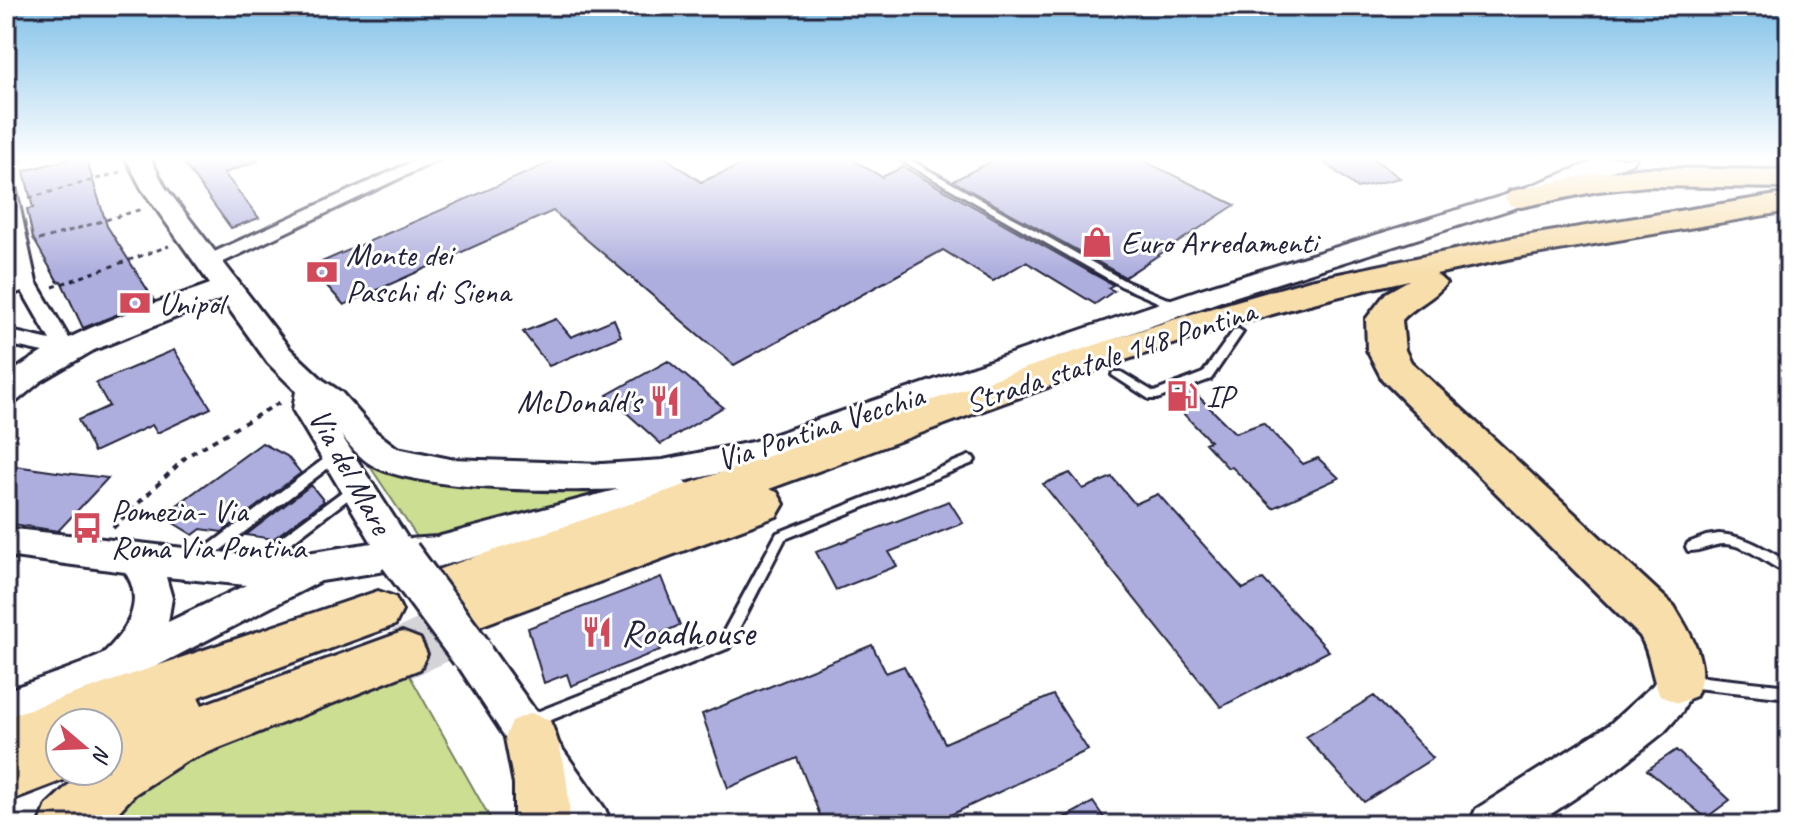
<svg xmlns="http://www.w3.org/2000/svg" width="1795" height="831" viewBox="0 0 1795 831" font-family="Caveat,sans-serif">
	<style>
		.green { fill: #ccde92; stroke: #778066; stroke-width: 2 }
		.building { fill: #adadde; stroke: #22223b; stroke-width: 2 }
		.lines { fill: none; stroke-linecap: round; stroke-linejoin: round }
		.highway-tunnel { stroke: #d3d3d8; stroke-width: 51; stroke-dasharray: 51 25; stroke-linecap: butt }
		.lane-casing { stroke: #22223b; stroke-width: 6 }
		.street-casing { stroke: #22223b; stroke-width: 6 }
		.secondary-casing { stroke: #22223b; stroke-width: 6 }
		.highway-casing { stroke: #22223b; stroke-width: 6 }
		.path-far1 { stroke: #22223b; stroke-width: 3; stroke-dasharray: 5 5; stroke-linecap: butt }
		.path { stroke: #22223b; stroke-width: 4; stroke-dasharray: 6 6; stroke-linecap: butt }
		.lane { fill: #fff; fill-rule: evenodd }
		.street { fill: #fff; fill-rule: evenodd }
		.secondary { fill: #fff; fill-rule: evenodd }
		.highway { fill: #f8deab; fill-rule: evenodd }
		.secondary-bridge-far1-casing { stroke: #22223b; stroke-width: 39; stroke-linecap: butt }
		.secondary-bridge-casing { stroke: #22223b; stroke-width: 47; stroke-linecap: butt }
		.secondary-bridge-far1 { stroke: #fff; stroke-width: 33 }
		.secondary-bridge { stroke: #fff; stroke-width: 41 }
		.labels { text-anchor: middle; stroke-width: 6; stroke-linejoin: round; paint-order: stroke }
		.poi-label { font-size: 32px; fill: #22223b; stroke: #fff; text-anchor: start }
		.street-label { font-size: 32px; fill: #22223b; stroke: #fff }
		.near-poi-label { font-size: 38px; fill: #22223b; stroke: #fff; text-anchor: start }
	</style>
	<rect width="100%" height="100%" fill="#fff"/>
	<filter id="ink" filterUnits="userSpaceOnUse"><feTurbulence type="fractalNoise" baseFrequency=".0125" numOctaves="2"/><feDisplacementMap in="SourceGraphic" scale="16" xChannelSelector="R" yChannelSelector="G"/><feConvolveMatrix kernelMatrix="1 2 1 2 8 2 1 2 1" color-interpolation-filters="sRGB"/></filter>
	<g filter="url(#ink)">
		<path class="green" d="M365,459L651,485L486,530L419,540Z
			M405,671L410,676L494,825H89L169,761Z"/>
		<path class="building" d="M72,158H86L107,226L154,300L83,328L61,281L58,282L33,238L27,209L33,208L24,171Z
			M205,158H258V161L224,173L259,218L231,228L185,165Z
			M561,158H666L701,182L757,158H850L882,177L903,167L1113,285L1108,288L1114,291L1095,304L1026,262L993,281L943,250L734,365L553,211L344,305L310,267Z
			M997,158H1138L1235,205L1125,277L953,181Z
			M1319,158H1373L1400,178L1357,188Z
			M556,319L571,337L614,319L621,336L549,366L523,332Z
			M174,350L211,408L157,433L152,425L94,452L78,420L109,406L96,383Z
			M668,361L723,407L661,444L607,395Z
			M1191,389L1235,433L1263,423L1303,464L1318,458L1339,478L1273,508L1232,467L1228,468L1205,443L1210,441L1168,398Z
			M262,443L287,456L301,473L222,532L201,529L193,535L162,516Z
			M15,466L64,473L108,478L58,531L6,523V475Z
			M1070,473L1083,489L1112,477L1135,504L1158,494L1243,589L1263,579L1329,651L1221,707L1043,484Z
			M311,485L324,501L273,539L246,535Z
			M949,501L963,523L889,552L897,566L836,590L816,552Z
			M661,577L680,625L655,636L660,650L571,686L567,674L544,683L528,628Z
			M872,645L886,673L904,666L945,743L1053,695L1088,750L929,825H824L797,758L728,788L702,714Z
			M1374,696L1433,758L1364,802L1306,737Z
			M1676,750L1730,800L1706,818L1647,770Z
			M1093,802L1109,825H1051Z"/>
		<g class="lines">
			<path class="highway-tunnel" d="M402,654L477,620"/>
			<defs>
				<path id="lane" d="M897,158H907L1127,282L1165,298L1180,301L1182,303L1177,306L1160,303L1121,286Z
					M1238,329L1243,332L1211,379L1157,399H1149L1112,375L1113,372H1121L1154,392L1203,373L1234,330Z
					M336,452L340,453L342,456L340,459L204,563L200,564L196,563L194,559L196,555L332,453Z
					M969,456L973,457L975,460L973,463L785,539L729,648L534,727L529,729L524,727L522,722L524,717L719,640L777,533Z
					M355,484L359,485L361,488L359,491L258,568L254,569L250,568L248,564L250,560L351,485Z
					M1719,534C1746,536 1766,549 1789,563V574C1767,565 1750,546 1725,544C1712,544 1700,552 1688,551L1686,547L1688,543L1706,536Z
					M1686,675L1789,686V698L1686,687L1681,685L1679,681L1681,677Z"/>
				<path id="street" d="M421,158H442L215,266H201L199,262L201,258Z
					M6,176L14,181L36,282L76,350L73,355L66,357L6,344V330L50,340L22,291L6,297V284L16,279L6,226Z"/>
				<path id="secondary" d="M126,158H150L165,187L290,349L323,380L341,392L376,432L397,448L450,459L602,464L663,460L752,442L1204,288L1512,193L1603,158H1636L1632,163L1530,203L1224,300L767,463L684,481L687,486L682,495L568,532L437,567L398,569L321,581L130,680L6,729V691C21,685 97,660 104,653C126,632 146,602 125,572L6,556V528L246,555H294L372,543L293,410L296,391L268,363L222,299L94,350L41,381L17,401L6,404V377C66,330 140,309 210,284L142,189ZM341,435C350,446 360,458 372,465C417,491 565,492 619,489L437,537L408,539ZM166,577L246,585L168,622L172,598Z
					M471,635L485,640L605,809L612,825H563L457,664L451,652L457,640Z
					M1678,662L1692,667L1698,680L1682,712L1664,732L1611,774L1554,812L1533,825H1469L1476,809L1609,725L1653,685L1664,667Z"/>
				<path id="highway" d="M1647,168L1789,170V188L1647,186L1598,191L1521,207L1510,205L1505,198L1510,191L1521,189L1598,173Z
					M1789,193V211L1512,258L1436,274L1446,283C1435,299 1415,305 1402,320L1405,350L1411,362L1674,606C1691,635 1711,663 1696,696L1678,703L1660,696C1651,676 1651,655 1640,636L1382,379L1367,350L1366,319L1386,293L1409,280C1189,327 979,413 769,489L777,492L784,504L777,516L469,630L452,624L445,610L448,603L434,599L428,585L434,571L1058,357L1188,315L1310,280L1512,238Z
					M378,591L395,597L402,611L395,625L198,697L202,705L402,632L420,639L427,654L420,669L186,761L135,794L106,825H39L47,805L83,771H108V723H60V771H80L79,774L6,802V717Z
					M531,713L550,721C565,754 569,789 570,825H514V784L505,738L512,721Z"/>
			</defs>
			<use href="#lane" class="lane-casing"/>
			<use href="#street" class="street-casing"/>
			<use href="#secondary" class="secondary-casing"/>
			<use href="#highway" class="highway-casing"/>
			<path class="path-far1" d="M9,163L30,158
				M29,198L121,172
				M39,240L142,209
				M53,287L169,246"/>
			<path class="path" d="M113,528L187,456L284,400"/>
			<use href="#lane" class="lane"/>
			<use href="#street" class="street"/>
			<use href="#secondary" class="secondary"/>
			<use href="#highway" class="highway"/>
			<defs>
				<path id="secondary-bridge-far1" d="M398,554L401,558"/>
				<path id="secondary-bridge" d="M400,556L471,652"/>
			</defs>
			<use href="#secondary-bridge-far1" class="secondary-bridge-far1-casing"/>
			<use href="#secondary-bridge" class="secondary-bridge-casing"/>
			<use href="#secondary-bridge-far1" class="secondary-bridge-far1"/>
			<use href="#secondary-bridge" class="secondary-bridge"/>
		</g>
	</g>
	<linearGradient id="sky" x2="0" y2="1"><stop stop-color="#81c1e8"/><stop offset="0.58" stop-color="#fff"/><stop offset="1" stop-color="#fff" stop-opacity="0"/></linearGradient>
	<rect width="1795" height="274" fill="url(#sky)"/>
	<defs>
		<symbol id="shop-bare" viewBox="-9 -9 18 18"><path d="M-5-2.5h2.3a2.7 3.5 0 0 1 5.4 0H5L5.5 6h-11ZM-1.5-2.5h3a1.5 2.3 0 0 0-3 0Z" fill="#d1495b" stroke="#fff" stroke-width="2.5" paint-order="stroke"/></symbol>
		<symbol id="bank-bare" viewBox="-9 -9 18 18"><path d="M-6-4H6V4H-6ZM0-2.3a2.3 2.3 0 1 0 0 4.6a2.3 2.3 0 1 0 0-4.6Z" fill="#d1495b" stroke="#fff" stroke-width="2.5" paint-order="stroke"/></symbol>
		<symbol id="fuel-bare" viewBox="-9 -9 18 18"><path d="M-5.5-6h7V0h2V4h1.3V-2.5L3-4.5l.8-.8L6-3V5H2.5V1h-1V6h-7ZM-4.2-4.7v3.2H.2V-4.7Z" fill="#d1495b" stroke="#fff" stroke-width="2.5" paint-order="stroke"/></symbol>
		<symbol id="restaurant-bare" viewBox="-9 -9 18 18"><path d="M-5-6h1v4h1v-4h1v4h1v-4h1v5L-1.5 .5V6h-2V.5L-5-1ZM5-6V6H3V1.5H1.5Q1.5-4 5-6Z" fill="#d1495b" stroke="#fff" stroke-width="2.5" paint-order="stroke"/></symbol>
		<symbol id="bus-bare" viewBox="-9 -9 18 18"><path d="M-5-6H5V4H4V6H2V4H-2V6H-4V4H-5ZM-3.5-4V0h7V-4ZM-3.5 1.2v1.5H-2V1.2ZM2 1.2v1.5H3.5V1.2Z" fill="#d1495b" stroke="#fff" stroke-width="2.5" paint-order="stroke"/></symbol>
	</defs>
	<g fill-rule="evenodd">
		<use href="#shop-bare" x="1075" y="220" width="44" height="44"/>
		<use href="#bank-bare" x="300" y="250" width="44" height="44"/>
		<use href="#bank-bare" x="113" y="281" width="44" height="44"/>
		<use href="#fuel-bare" x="1160" y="374" width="44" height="44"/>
		<use href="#restaurant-bare" x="643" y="379" width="44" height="44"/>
		<use href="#bus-bare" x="65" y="506" width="44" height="44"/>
		<use href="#restaurant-bare" x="575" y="610" width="44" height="44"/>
	</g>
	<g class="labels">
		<g class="poi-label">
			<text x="1121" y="253">Euro Arredamenti</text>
			<text x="346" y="265">Monte dei<tspan x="346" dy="37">Paschi di Siena</tspan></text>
			<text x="159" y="314">Unipol</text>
			<text x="1206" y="407">IP</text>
			<text x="641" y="412" text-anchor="end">McDonald's</text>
			<text x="111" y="521">Pomezia- Via<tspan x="111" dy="37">Roma Via Pontina</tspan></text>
		</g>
		<g class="street-label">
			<text transform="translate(1110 356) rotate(-18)" y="11">Strada statale 148 Pontina</text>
			<text transform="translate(820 427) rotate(-18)" y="11">Via Pontina Vecchia</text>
			<text transform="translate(351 471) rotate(61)" y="11">Via del Mare</text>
		</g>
		<g class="near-poi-label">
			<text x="621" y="645">Roadhouse</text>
		</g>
	</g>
	<rect width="1795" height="831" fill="none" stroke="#fff" stroke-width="32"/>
	<rect x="16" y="16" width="1763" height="799" fill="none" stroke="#22223b" stroke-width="3" filter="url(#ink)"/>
	<g transform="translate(84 747) rotate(109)"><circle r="38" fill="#ffffff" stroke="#a7a7b1" stroke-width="2"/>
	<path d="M0-6L14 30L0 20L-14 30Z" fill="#d1495b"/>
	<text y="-12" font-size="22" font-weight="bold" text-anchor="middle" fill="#22223b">N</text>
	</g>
</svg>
